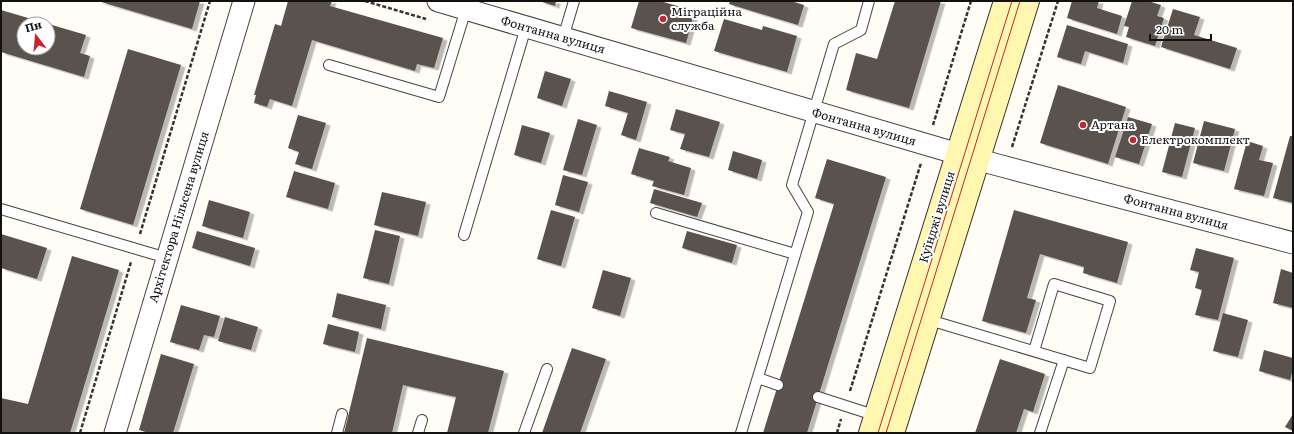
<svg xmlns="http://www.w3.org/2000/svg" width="1294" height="434" viewBox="0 0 1294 434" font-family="Literata,serif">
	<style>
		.building { fill: #5a524d; fill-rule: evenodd; filter: url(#shadow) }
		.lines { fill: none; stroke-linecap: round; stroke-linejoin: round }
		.lane-casing { stroke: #444; stroke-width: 12 }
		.street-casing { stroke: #444; stroke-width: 23 }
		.secondary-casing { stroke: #333; stroke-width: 24 }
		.path { stroke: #333; stroke-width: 2.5; stroke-dasharray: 4 2; stroke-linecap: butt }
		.lane { stroke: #fff; stroke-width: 10 }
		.street { stroke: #fff; stroke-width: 21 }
		.secondary { stroke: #fff6b0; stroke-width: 22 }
		.tram { stroke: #c4262e; stroke-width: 1 }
		.poi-dot { fill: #c4262e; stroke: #fff; stroke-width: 1.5 }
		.labels { text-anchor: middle; stroke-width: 4; stroke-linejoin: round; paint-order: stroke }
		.poi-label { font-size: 12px; fill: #111; stroke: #fff; text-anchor: start }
		.street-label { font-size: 12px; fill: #111; stroke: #fff }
	</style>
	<defs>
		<filter id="shadow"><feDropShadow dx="4.5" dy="2.5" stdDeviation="0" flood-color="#0004"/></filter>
	</defs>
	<rect width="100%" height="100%" fill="#fffdf5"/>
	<path class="building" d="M98,1H200L192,29Z
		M288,1H332L330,6L443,38L434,68L417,64L415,71L312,40L292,106L270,99L267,107L254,103L256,95H254L275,24L281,26Z
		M539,1H556L555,6Z
		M639,1H660L695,11L686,43L631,28Z
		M730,1H791L804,5L798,25L729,4Z
		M895,1H941L909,108L846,90L856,53L877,59Z
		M1072,1H1099L1097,8L1122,16L1117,34L1067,18Z
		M1132,1H1148L1161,5L1157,16L1164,18L1155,46L1126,37L1129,27L1124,26Z
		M1173,9L1200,17L1194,35L1237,48L1230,69L1161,47Z
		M1,10L86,35L80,53L90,56L84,77L1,52ZM24,24H48V48H24Z
		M724,19L762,30L763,26L797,36L787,72L714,51Z
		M1067,25L1128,44L1123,63L1085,51L1081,64L1057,57Z
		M128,49L181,65L133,225L80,209Z
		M545,71L571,79L562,106L537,98Z
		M1058,85L1126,107L1108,164L1040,143Z
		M609,91L647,102L636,140L621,135L628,113L605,106Z
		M676,109L720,122L709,157L680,149L685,134L670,130Z
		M298,115L326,123L312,169L295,164L299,152L288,148Z
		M1128,117L1152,124L1139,164L1115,157Z
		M578,119L597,125L582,175L563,170Z
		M1204,121L1235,129L1224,171L1193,163Z
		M1175,123L1195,128L1182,177L1162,172Z
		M522,125L550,133L541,163L514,155Z
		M1290,136H1293V203L1273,198Z
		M1247,141L1263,146L1259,160L1273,163L1264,196L1234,189Z
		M639,148L670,157L668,161L691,168L684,195L652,186L654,181L631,174Z
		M733,151L762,160L757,179L728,170Z
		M827,159L886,177L807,433H763L834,204L815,198Z
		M294,171L335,183L328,209L286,197Z
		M563,175L588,182L579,212L555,205Z
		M654,189L702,203L697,217L650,203Z
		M382,192L426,202L418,236L374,225Z
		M209,200L250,212L243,238L202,226Z
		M551,210L575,217L561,266L537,259Z
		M1014,210L1128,242L1117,283L1083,273L1084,267L1040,254L1027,298L1036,300L1026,333L982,321Z
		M375,230L400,236L389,284L363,278Z
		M197,231L255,248L250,266L192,248Z
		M687,231L737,245L732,263L682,248Z
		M1,234L47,248L37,279L1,268Z
		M1196,248L1234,258L1218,320L1195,315L1202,290L1195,288L1199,272L1190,270Z
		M72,256L119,270L70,433H1V398L28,404Z
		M1281,269L1293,273V308L1273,303Z
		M603,270L631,278L620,316L592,308Z
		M337,293L386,305L381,329L332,317Z
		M181,305L220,316L214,337L204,335L199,350L170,342Z
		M1223,313L1248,320L1238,357L1213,351Z
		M225,317L258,327L251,350L218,341Z
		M328,324L359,332L355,352L323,344Z
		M367,338L504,371L488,433H447L456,397L403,385L392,433H344Z
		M572,348L606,359L580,433H542Z
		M1264,350L1293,358V369L1290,380L1259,371Z
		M161,354L194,364L173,433H149L139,430Z
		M1000,359L1045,374L1033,412L1024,409L1016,433H975Z
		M1293,414V431L1285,427Z"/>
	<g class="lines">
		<defs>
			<path id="lane" d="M563,38L574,1
				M329,65L439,97L466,9
				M1,209L167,258
				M656,213L795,254
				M464,235L526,27
				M926,319L1090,368L1110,301L1054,284L1034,351
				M758,378L778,385
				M818,397L877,416
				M337,433L342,414
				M418,433L422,420
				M524,433L547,369
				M741,433L808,212L792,185L834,44L861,30L869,1
				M1040,433L1064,360"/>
			<path id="street" d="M438,1L979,160L1293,243
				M115,433L244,1"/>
			<path id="secondary" d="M870,433L1005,1
				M893,433L1028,1"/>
		</defs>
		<use href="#lane" class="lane-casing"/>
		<use href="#street" class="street-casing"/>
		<use href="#secondary" class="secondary-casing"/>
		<path class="path" d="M365,1L426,19
			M933,125L971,1
			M1012,147L1058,1
			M140,234L210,1
			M850,391L921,163
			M80,433L131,262
			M837,433L841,419"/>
		<use href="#lane" class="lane"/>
		<use href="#street" class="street"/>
		<use href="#secondary" class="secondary"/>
		<path class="tram" d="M878,433L1012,1
			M886,433L1020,1"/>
	</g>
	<g class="poi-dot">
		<circle cx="663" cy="19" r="4"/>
		<circle cx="1083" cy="125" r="4"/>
		<circle cx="1133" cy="140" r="4"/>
	</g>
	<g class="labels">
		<g class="poi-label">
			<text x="671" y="16">Міграційна<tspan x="671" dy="14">служба</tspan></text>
			<text x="1091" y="129">Артана</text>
			<text x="1141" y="144">Електрокомплект</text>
		</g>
		<g class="street-label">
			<text transform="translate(553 35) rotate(16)" y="4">Фонтанна вулиця</text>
			<text transform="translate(864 127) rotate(16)" y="4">Фонтанна вулиця</text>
			<text transform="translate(1176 212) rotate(15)" y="4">Фонтанна вулиця</text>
			<text transform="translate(179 217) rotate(-73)" y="4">Архітектора Нільсена вулиця</text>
			<text transform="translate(937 217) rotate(-73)" y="4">Куїнджі вулиця</text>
		</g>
	</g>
	<rect width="1294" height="434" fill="none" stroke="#111111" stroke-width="4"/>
	<g transform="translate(36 36) rotate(344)"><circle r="19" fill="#ffffff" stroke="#a0a0a0"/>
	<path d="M0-3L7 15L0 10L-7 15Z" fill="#c4262e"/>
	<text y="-6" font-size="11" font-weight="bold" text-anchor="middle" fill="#111111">Пн</text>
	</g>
	<path d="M1150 34v6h61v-6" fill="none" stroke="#111111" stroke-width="2"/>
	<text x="1156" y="34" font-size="12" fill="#111111" stroke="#ffffff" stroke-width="3" paint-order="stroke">20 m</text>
</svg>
